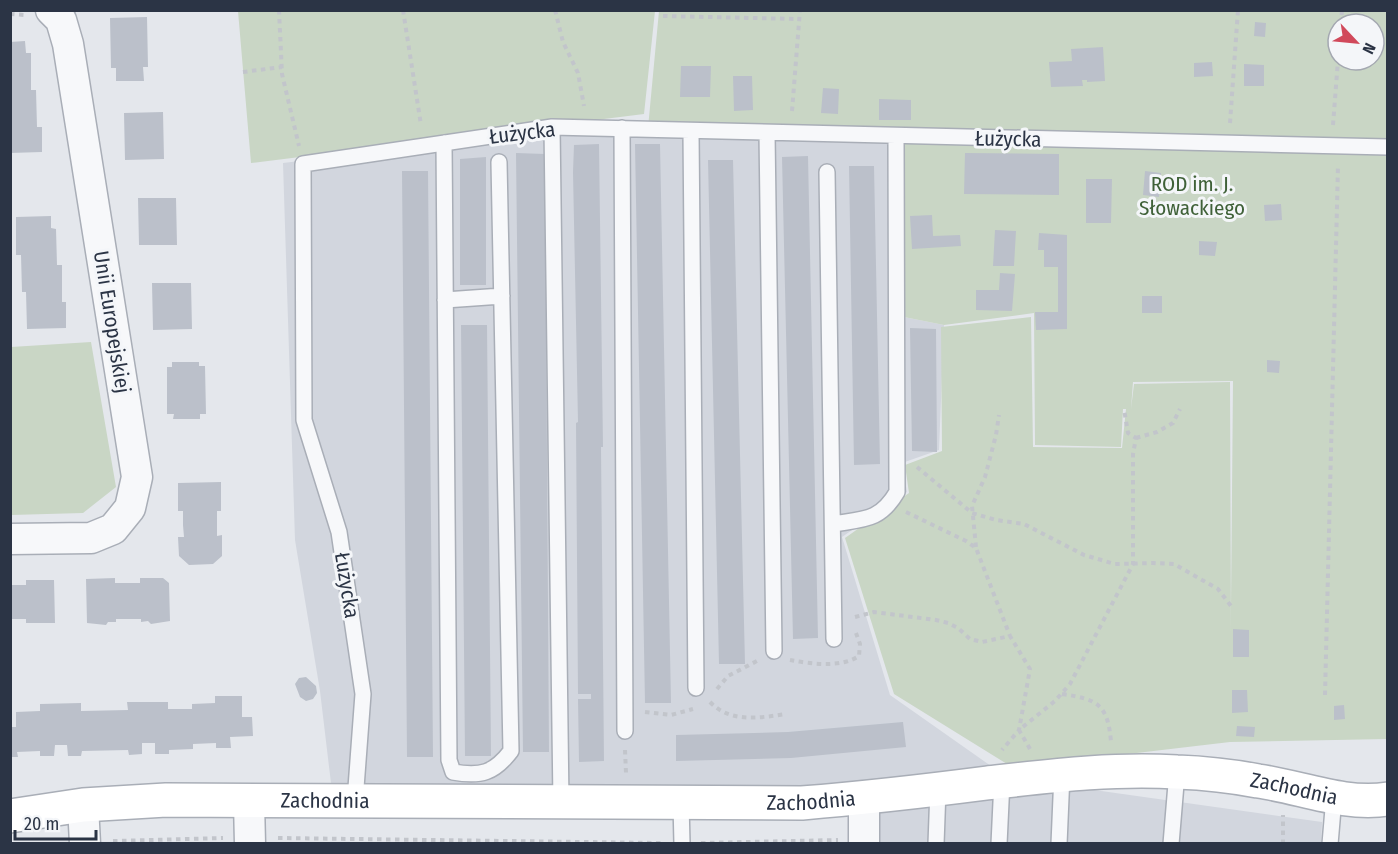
<svg xmlns="http://www.w3.org/2000/svg" width="1398" height="854" viewBox="0 0 1398 854" font-family="'Fira Sans Condensed',sans-serif">
	<style>
		.built { fill: #d2d6de }
		.green { fill: #c9d6c5; fill-rule: evenodd }
		.building { fill: #bbc0ca }
		.lines { fill: none; stroke-linecap: round; stroke-linejoin: round }
		.lane-casing { stroke: #a9aeb7; stroke-width: 18 }
		.street-casing { stroke: #a9aeb7; stroke-width: 33 }
		.secondary-casing { stroke: #a9aeb7; stroke-width: 36 }
		.path { stroke: #c2c5cb; stroke-width: 4; stroke-dasharray: 4.5 4.5; stroke-linecap: butt }
		.lane { stroke: #f7f8fa; stroke-width: 15 }
		.street { stroke: #f7f8fa; stroke-width: 30 }
		.secondary { stroke: #fff; stroke-width: 33 }
		.labels { text-anchor: middle; stroke-width: 6; stroke-linejoin: round; paint-order: stroke }
		.street-label { font-size: 21px; fill: #2b3445; stroke: #f4f6f9 }
		.park-label { font-size: 21px; fill: #3f6138; stroke: #f4f6f9 }
	</style>
	<rect width="100%" height="100%" fill="#e4e7ec"/>
	<path class="built" d="M586,127L898,133L904,317L944,325L939,450L902,463L907,492L842,537L890,695L1008,778L1322,822L1321,843H865V801L333,800L320,691L295,540L283,163Z"/>
	<path class="green" d="M238,11H655L644,114L251,163Z
		M659,11H1387V739L1230,742L1128,754L1007,764L894,694L845,538L909,493L905,465L942,451L941,327L1031,317L1033,447L1122,448L1126,409H1123L1121,447L1035,445L1034,313L944,325L904,317L898,133L648,128ZM1338,24H1374V60H1338ZM1233,381L1231,606V636L1230,382L1134,384L1131,409L1133,382Z
		M91,342L116,487L83,513L11,515V347Z"/>
	<path class="building" d="M147,17L148,67H143L144,81H116V68H111L110,18Z
		M1255,22L1266,23L1265,37L1254,36Z
		M25,41L26,53H31V90H36L37,127H42V152L10,153V42Z
		M1103,47L1105,81L1087,82V80H1082L1083,86L1051,87L1049,62L1072,61L1071,49Z
		M1212,62L1213,76L1194,77V63Z
		M1244,64L1264,65V86H1244Z
		M681,66H711L710,97H680Z
		M733,76H752L753,110L734,111Z
		M823,88L839,89L838,114L821,113Z
		M879,99L911,100V120H879Z
		M163,112L164,159L125,160L124,113Z
		M599,144L603,447H601L604,761L579,762L578,699H591V694H578L576,423L578,422L573,172L574,145Z
		M635,144H660L671,703H645Z
		M516,153L545,154L549,752H523Z
		M965,153L1059,154V195L964,194Z
		M808,156L818,638L793,639L782,157Z
		M486,157V285H460V159Z
		M708,160H733L745,664H719Z
		M849,166H874L880,464L854,465Z
		M402,171H428L433,757H407Z
		M1145,171L1161,173L1159,197L1143,195Z
		M1086,179H1112L1111,223H1086Z
		M138,198H176L177,245H139Z
		M1281,204L1282,220L1265,221L1264,205Z
		M932,215L933,236L960,235L961,246L912,249L910,216Z
		M51,216V228L56,229L57,265H62V302H66V328L27,329L26,292H22L21,255H16V217Z
		M995,230L1016,231L1014,266H993Z
		M1039,233L1067,235V329L1036,330L1035,312H1058V267H1044V250H1038Z
		M1199,241L1217,242L1215,256L1199,255Z
		M1000,273L1015,274L1012,311L976,310V290H999Z
		M152,283H191L192,329L153,330Z
		M1142,296H1162V313H1142Z
		M461,325H487L491,756H465Z
		M910,328L936,329L937,452L912,451Z
		M1267,360L1280,361L1279,373L1267,372Z
		M172,362H199V366H205L206,414H200V419H173L174,414H167V367H172Z
		M221,482V511H217V536L222,535V556L213,564L189,565L179,556L178,537H184L183,525V511H178V483Z
		M115,578V583H140V578H163L169,583L170,621L151,624L148,621L141,622V619H116V622H108L106,625L87,623L86,579Z
		M26,580H54L55,623H26V619H10V585H26Z
		M1233,629L1249,630V657H1233Z
		M306,677L316,686L317,693L313,699L306,701L300,697L295,684L299,678Z
		M1232,690H1247L1248,712L1232,713Z
		M215,696H242V717H252L253,736L230,737L231,748H216V743L193,744V749L169,750V754H155V743H142V754L129,755L128,750L82,751L81,756H68L67,745H55L54,756H40V751L17,752L18,757H10V727H16V712L40,711V704L81,703V711L128,710L127,702H168V709H192V704L215,703Z
		M1344,705L1345,719L1334,720V706Z
		M903,722L906,747L791,758L676,761V735L788,732Z
		M1237,726L1255,727L1254,737L1236,736Z"/>
	<g class="lines">
		<defs>
			<path id="lane" d="M552,127L561,803
				M622,128L625,731
				M691,132L696,688
				M767,133L774,651
				M444,143L449,760L453,772C481,777 494,773 511,751L499,162
				M827,172L834,639
				M445,300L502,296
				M833,524C864,519 880,521 897,492L896,136
				M355,801L363,694L339,532L304,420L303,164L552,127L1388,147
				M681,803L682,844
				M936,844L938,789
				M999,844L1002,781
				M1059,844L1062,774
				M1171,844L1177,772
				M1330,844L1334,797"/>
			<path id="street" d="M10,539L91,538L113,529L130,508L137,477L68,44L61,20L51,10
				M249,802L250,844
				M83,805L85,844
				M864,844V798"/>
			<g id="secondary">
				<path id="s1" d="M10,816L83,805L166,800L802,803C864,798 925,791 987,783C1050,776 1113,768 1177,772C1204,773 1232,776 1258,781C1301,787 1344,806 1388,799"/>
			</g>
		</defs>
		<use href="#lane" class="lane-casing"/>
		<use href="#street" class="street-casing"/>
		<use href="#secondary" class="secondary-casing"/>
		<path class="path" d="M279,10L282,74L299,146
			M403,10L421,125
			M555,10L563,42L578,73L584,106
			M10,14L25,15
			M663,16L799,19
			M1341,24L1342,10
			M243,72L282,67
			M792,111L800,10
			M1230,123L1238,10
			M1333,125L1338,60
			M1136,438L1157,432L1173,423L1180,409
			M917,467L972,513L996,520L1024,524L1084,555L1115,564L1153,563L1174,564L1218,589L1231,606
			M906,512L966,541L976,548L1010,636
			M976,547L972,506L985,477L996,435L999,415
			M855,617L874,612L936,620L948,623L958,628L970,639L982,642L1010,636L1030,669L1019,730L1002,750
			M790,660C811,664 841,668 859,656L860,644L856,633
			M717,689L728,676L757,661
			M1062,694C1098,699 1108,705 1111,742
			M1325,695L1338,165
			M710,702C730,723 759,718 786,714
			M645,712L671,715L693,709
			M1030,749L1019,730L1055,701L1070,684L1133,564V454L1136,438L1128,433L1124,409
			M625,750L626,773
			M278,838L661,843
			M113,841L223,838
			M701,843L838,840
			M1283,844V815"/>
		<use href="#lane" class="lane"/>
		<use href="#street" class="street"/>
		<use href="#secondary" class="secondary"/>
	</g>
	<g class="labels">
		<g class="street-label">
			<text transform="translate(522 133) rotate(-7)" y="7">Łużycka</text>
			<text transform="translate(1008 139) rotate(1)" y="7">Łużycka</text>
			<text transform="translate(112 322) rotate(81)" y="7">Unii Europejskiej</text>
			<text transform="translate(347 585) rotate(81)" y="7">Łużycka</text>
			<text dy="7" stroke="none"><textPath href="#s1" startOffset="1288">Zachodnia</textPath></text>
			<text dy="7" stroke="none"><textPath href="#s1" startOffset="802">Zachodnia</textPath></text>
			<text dy="7" stroke="none"><textPath href="#s1" startOffset="316">Zachodnia</textPath></text>
		</g>
		<g class="park-label">
			<text x="1192" y="191">ROD im. J.<tspan x="1192" dy="24">Słowackiego</tspan></text>
		</g>
	</g>
	<rect width="1398" height="854" fill="none" stroke="#2b3445" stroke-width="24"/>
	<g transform="translate(1356 42) rotate(116)"><circle r="28" fill="#f4f6f9" stroke="#a4a8b1" stroke-width="1.5"/>
	<path d="M0-4.5L10 22L0 15L-10 22Z" fill="#d1495b"/>
	<text y="-9" font-size="16" font-weight="bold" text-anchor="middle" fill="#2b3445">N</text>
	</g>
	<path d="M15 830v9h81v-9" fill="none" stroke="#2b3445" stroke-width="3"/>
	<text x="24" y="830" font-size="18" fill="#2b3445" stroke="#f4f6f9" stroke-width="4.5" paint-order="stroke">20 m</text>
</svg>
